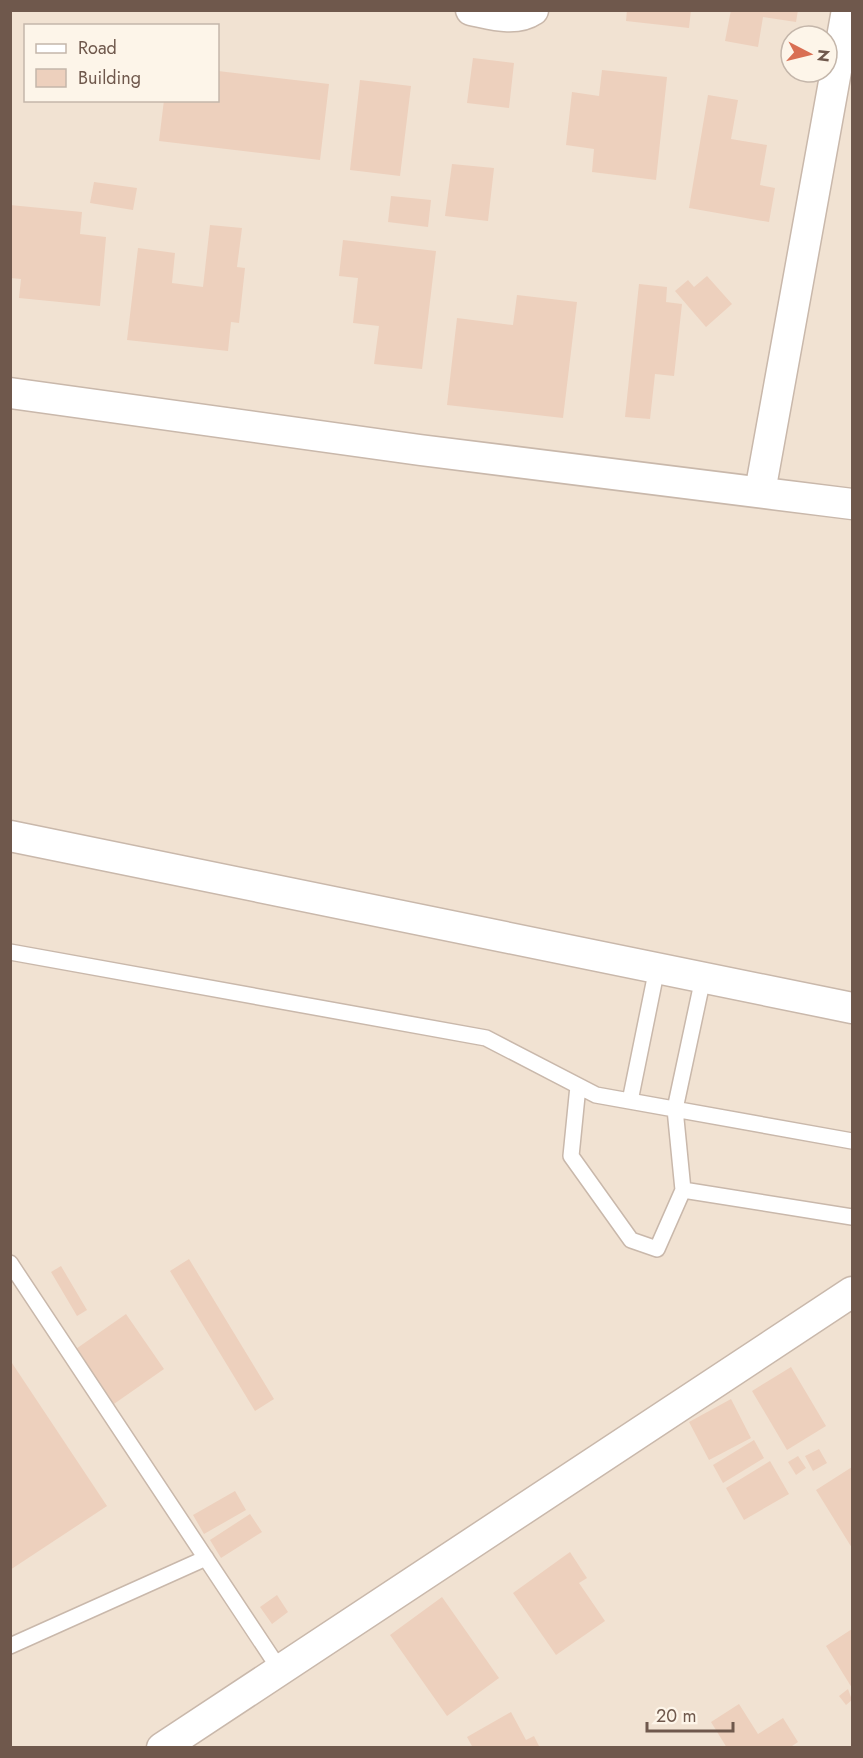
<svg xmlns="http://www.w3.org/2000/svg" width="863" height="1758" viewBox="0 0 863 1758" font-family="Jost,sans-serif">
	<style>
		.residential { fill: #f1e2d2; fill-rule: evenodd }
		.building { fill: #edd0bd }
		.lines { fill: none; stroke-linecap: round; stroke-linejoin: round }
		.service-casing { stroke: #c9b8ab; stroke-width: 18 }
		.minor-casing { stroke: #c9b8ab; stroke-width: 33 }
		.service { stroke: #fff; stroke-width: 15 }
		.minor { stroke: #fff; stroke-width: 30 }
	</style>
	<rect width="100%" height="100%" fill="#faf1e3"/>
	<path class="residential" d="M11,11H852V1747L11,1748ZM26,26H218V100H26ZM791,36H827V72H791Z"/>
	<path class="building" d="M627,10H691L689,28L626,21Z
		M731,10H798L796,22L763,17L758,47L725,41Z
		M473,58L514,63L509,108L467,103Z
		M602,70L667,77L656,180L592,172L594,149L566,145L572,92L599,96Z
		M218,71L329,84L320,160L159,141L164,100H218Z
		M360,80L411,86L400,176L350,170Z
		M708,95L738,100L731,139L767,145L760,185L775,188L769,222L689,208Z
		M452,164L494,168L488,221L445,216Z
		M94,182L137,188L133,210L90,203Z
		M391,196L431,200L428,227L388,222Z
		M10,205L82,212L80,234L106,237L100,306L19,298L21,279L10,278Z
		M210,225L242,228L237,267L245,268L239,323L231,322L228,351L127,340L138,248L175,253L172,283L203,287Z
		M343,240L436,251L422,369L374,364L379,326L353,323L358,278L339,276Z
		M707,276L732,304L706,327L675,291L688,280L694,287Z
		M639,284L667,287L666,302L682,304L674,376L655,374L650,419L625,417Z
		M517,295L577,302L563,418L447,405L457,318L513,325Z
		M189,1259L274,1399L255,1411L170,1271Z
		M61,1266L87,1310L77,1316L51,1272Z
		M126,1314L164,1369L111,1406L73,1351Z
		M10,1360L107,1506L10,1570Z
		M791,1367L826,1426L787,1450L752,1391Z
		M731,1399L751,1438L709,1460L689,1422Z
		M754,1440L764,1458L723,1483L713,1465Z
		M819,1449L827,1463L813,1471L805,1456Z
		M798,1456L806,1468L796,1475L788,1462Z
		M770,1461L789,1494L744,1520L726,1488Z
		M852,1467V1548L816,1490Z
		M235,1491L246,1510L204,1534L193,1515Z
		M250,1514L262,1532L221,1558L210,1540Z
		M570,1552L587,1578L579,1583L605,1621L556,1655L513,1593Z
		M277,1595L288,1612L272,1624L260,1607Z
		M442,1597L499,1678L447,1716L390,1635Z
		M852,1629V1688L826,1646Z
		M848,1689L852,1700L846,1705L839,1696Z
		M739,1704L758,1734L783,1718L798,1742L789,1748H727L711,1722Z
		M511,1712L526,1740L534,1736L540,1748H473L467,1737Z"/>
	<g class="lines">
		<defs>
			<path id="service" d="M10,952L486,1038L596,1095L852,1141
				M578,1086L571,1156L631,1240L657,1249L683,1190L675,1109L703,978
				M630,1101L657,968
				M683,1190L852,1217
				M10,1263L280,1670
				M10,1646L206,1558"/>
			<path id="minor" d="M471,10C491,14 515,22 533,10
				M10,393L420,450L852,504
				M760,492L847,10
				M10,836L852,1008
				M162,1748L852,1292"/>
		</defs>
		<use href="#service" class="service-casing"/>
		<use href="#minor" class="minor-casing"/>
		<use href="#service" class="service"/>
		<use href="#minor" class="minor"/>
	</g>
	<rect width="863" height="1758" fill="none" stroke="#6f584c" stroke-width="24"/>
	<rect x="24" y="24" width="195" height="78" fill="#fdf5e9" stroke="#c4b6aa" stroke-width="1.5"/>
	<rect x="36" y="44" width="30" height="9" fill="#ffffff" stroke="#c4b6aa" stroke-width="1.5"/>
	<text x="78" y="54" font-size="18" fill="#6f584c">Road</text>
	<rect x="36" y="69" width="30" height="18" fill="#edd0bd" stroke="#c4b6aa" stroke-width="1.5"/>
	<text x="78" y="84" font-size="18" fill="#6f584c">Building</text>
	<g transform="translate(809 54) rotate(97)"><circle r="28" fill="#fdf5e9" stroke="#c4b6aa" stroke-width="1.5"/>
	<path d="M0-4.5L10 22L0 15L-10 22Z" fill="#d96f53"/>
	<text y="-9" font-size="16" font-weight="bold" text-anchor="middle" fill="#6f584c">N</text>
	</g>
	<path d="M647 1722v9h86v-9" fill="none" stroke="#6f584c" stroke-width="3"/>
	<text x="656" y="1722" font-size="18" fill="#6f584c" stroke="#fdf5e9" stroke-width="4.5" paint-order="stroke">20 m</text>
</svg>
